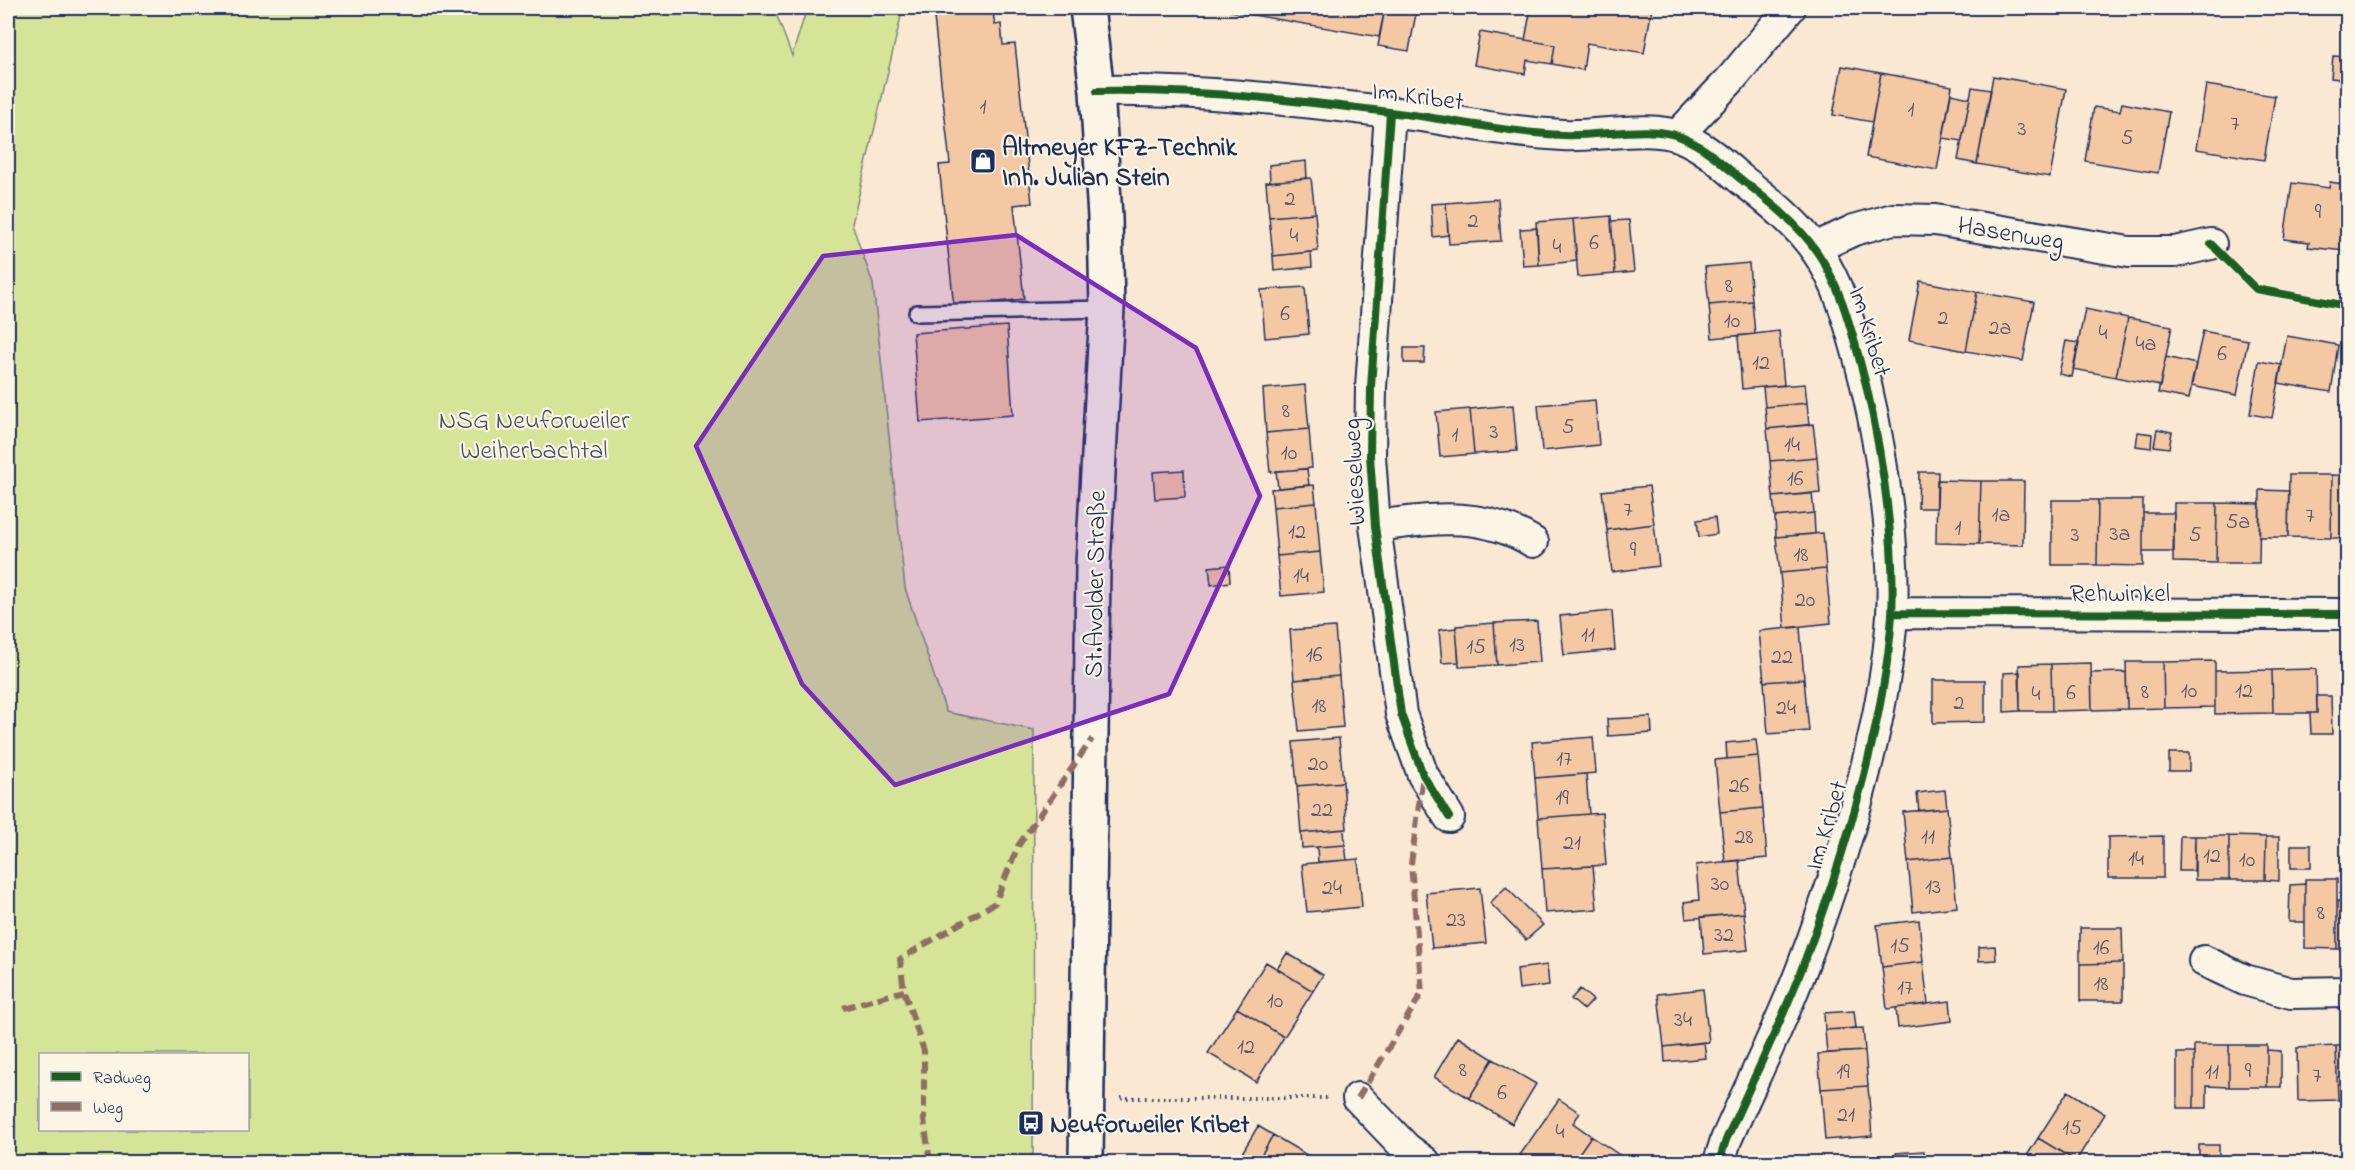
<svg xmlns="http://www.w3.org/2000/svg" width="2355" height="1170" viewBox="0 0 2355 1170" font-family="'Indie Flower',sans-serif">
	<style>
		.green { fill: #d6e497; stroke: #788a7a; stroke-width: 1.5; fill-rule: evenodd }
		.building { fill: #f5c8a4; stroke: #1b2f5e; stroke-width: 1.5 }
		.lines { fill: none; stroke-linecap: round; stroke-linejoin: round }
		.lane-casing { stroke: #1b2f5e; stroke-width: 20 }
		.street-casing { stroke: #1b2f5e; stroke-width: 34 }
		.secondary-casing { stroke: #1b2f5e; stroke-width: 38 }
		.path { stroke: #1b2f5e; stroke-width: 4; stroke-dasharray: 1.5 4.5; stroke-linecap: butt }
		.lane { stroke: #fcf5e5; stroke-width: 15 }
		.street { stroke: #fcf5e5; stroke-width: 30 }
		.secondary { stroke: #fcf5e5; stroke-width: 33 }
		.quiet { stroke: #8d6e63; stroke-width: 6; stroke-dasharray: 12 6; stroke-linecap: butt }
		.cycleway-casing { stroke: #fcf5e5; stroke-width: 11 }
		.cycleway { stroke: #1b5e20; stroke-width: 8 }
		.marked { fill: #7b2cbf; fill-opacity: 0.2; stroke: #7b2cbf; stroke-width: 4.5; stroke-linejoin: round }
		.labels { text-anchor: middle; stroke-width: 4.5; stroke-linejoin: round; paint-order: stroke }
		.number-label { font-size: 22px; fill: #525570 }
		.street-label { font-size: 26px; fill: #1b2f5e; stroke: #fcf5e5 }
		.poi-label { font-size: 26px; font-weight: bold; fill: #1b2f5e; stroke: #fcf5e5; text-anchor: start }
		.park-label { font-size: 26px; fill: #405369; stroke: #fcf5e5 }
	</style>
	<rect width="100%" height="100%" fill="#fae8d2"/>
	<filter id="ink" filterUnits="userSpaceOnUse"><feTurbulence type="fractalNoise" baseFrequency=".0167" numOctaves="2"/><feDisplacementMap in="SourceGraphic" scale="12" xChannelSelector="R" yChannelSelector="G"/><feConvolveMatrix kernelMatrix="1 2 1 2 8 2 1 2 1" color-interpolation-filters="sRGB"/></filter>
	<g filter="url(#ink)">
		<path class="green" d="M8,8H774L792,56L807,8H903L852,224L873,284L905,588L946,712L1034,730L1033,1162H8ZM40,1054H248V1130H40Z"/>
		<path class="building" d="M933,8H992L995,25L1001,24L1003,45L1015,44L1032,203L1014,205L1024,299L954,307L939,165L950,164Z
			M1231,8H1385L1379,37L1230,11Z
			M1385,8H1417L1409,51L1378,46Z
			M1531,8H1652L1644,53L1587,43L1583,70L1552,64L1555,45L1525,40Z
			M1480,32L1555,45L1552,64L1527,60L1525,74L1474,65Z
			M2333,56L2348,57V80L2331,78Z
			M1842,66L1881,73L1872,122L1833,115Z
			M1881,73L1952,86L1937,170L1866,157Z
			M1993,76L2066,89L2050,177L1977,164Z
			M2206,85L2275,96L2264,160L2196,149Z
			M1972,87L1991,90L1977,164L1958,160Z
			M1951,94L1970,98L1962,141L1943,138Z
			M2122,103L2169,112L2158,173L2085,161L2094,107L2120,111Z
			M1306,161L1307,178L1270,182L1269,165Z
			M1311,178L1315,213L1269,217L1266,182Z
			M2330,182L2348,185L2345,251L2308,247L2309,242L2284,239L2292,183L2329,188Z
			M1498,199L1501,241L1449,244L1446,203Z
			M1446,203L1448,235L1433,237L1431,204Z
			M1315,213L1318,251L1273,256L1269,217Z
			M1611,216L1615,274L1578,277L1573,219Z
			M1573,219L1577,261L1539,265L1536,222Z
			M1629,220L1634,272L1615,274L1611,221Z
			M1537,228L1539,265L1523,266L1520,229Z
			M1311,252L1312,267L1274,271L1273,256Z
			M1749,263L1752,301L1709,305L1705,267Z
			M1920,281L1977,292L1966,351L1909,340Z
			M1305,287L1309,334L1265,338L1261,290Z
			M1977,292L2034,302L2023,361L1966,351Z
			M1752,301L1755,334L1712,338L1709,305Z
			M2085,309L2128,318L2116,377L2073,369Z
			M2128,318L2172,326L2160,386L2116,377Z
			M1007,326L1013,415L920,422L913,333Z
			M1779,331L1784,385L1742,389L1738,336Z
			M2203,331L2248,340L2237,395L2191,386Z
			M2287,336L2338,345L2331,392L2278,383Z
			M2066,341L2079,343L2072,377L2059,374Z
			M1404,348H1425L1424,363H1404Z
			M2166,357L2196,364L2189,399L2158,393Z
			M2259,361L2282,365L2272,418L2250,414Z
			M1805,384L1807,403L1765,407L1763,387Z
			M1305,385L1309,429L1266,433L1263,389Z
			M1595,400L1599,445L1542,451L1538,405Z
			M1807,403L1809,425L1767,429L1765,407Z
			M1513,405L1517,451L1474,454L1470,409Z
			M1470,409L1474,454L1440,457L1436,412Z
			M1813,424L1817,457L1770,461L1767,429Z
			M1309,429L1312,468L1270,472L1266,433Z
			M2157,429L2172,432L2169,448L2154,446Z
			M2138,432L2152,434L2151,448L2136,446Z
			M1817,457L1820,493L1773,497L1770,461Z
			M1307,469L1309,485L1278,488L1276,471Z
			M1184,470L1185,497L1155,499L1153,472Z
			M1919,472H1938L1937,508H1918Z
			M2289,475H2332L2331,538L2288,537Z
			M2332,475L2348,476V538H2331Z
			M1937,480L1981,481L1979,544L1936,543Z
			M1981,481H2024L2023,545L1979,544Z
			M1314,485L1316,503L1273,507L1271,489Z
			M1649,486L1654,524L1607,530L1602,491Z
			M2260,490L2289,491L2288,537H2259Z
			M1812,493L1814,513L1775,517L1773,497Z
			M2052,500H2098L2097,565H2052Z
			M2098,500H2143V566L2097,565Z
			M1316,503L1320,552L1277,556L1273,507Z
			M2174,503H2217L2216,563L2173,562Z
			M2217,503L2260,504L2259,563H2216Z
			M1814,513L1815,534L1776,537L1775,517Z
			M2143,513H2174V552H2143Z
			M1715,517L1717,534L1699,537L1697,520Z
			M1654,524L1659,566L1612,572L1607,530Z
			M1823,533L1826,569L1780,573L1776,537Z
			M1320,552L1324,592L1281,596L1277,556Z
			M1229,565L1230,582L1211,585L1209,567Z
			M1826,569L1831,623L1785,628L1780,573Z
			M1612,611L1615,650L1564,655L1560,616Z
			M1537,621L1540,662L1497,665L1494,623Z
			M1494,623L1497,665L1459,667L1456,626Z
			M1335,627L1339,676L1294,680L1290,630Z
			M1800,627L1804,679L1764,682L1759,631Z
			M1456,628L1459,662L1442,663L1439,630Z
			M2215,661V707L2164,708L2163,662Z
			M2126,662H2163L2164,708L2127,709Z
			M2091,663L2092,710L2052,711L2051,664Z
			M2051,664L2052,711H2020L2019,665Z
			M2316,669L2317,713H2273L2272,670Z
			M2272,670L2273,713L2215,714V671Z
			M2020,672V711L2004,712V673Z
			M2126,672L2127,709L2092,710L2091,673Z
			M1339,676L1343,727L1299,731L1294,680Z
			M1804,679L1809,731L1768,734L1764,682Z
			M1933,680H1985V722L1933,723Z
			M2317,696H2331L2332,734H2311L2310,713H2317Z
			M1651,717L1652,733L1608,736L1607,719Z
			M1593,737L1596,773L1535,778L1532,742Z
			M1339,738L1343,782L1297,786L1293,742Z
			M1756,740L1758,756L1727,759L1726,743Z
			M2169,753H2189V771H2169Z
			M1758,756L1763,808L1720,812L1715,760Z
			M1586,774L1589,814L1538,818L1535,778Z
			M1343,782L1347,829L1301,833L1297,786Z
			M1945,790L1947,808L1919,811L1917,793Z
			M1763,808L1767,858L1725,862L1720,812Z
			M1947,808L1952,857L1908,862L1903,812Z
			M1602,813L1606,865L1542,869L1538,818Z
			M1344,829L1345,845L1302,848L1301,833Z
			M2163,836V878H2108V837Z
			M2180,836H2195L2194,871H2179Z
			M2195,836H2229V880H2195Z
			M2229,836L2266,837L2265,880H2229Z
			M2266,837H2279V881L2265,880Z
			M1345,845L1347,860L1318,862L1317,847Z
			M2291,845H2311V868H2291Z
			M1952,857L1957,907L1913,912L1908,862Z
			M1358,859L1362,907L1307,912L1302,864Z
			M1739,860L1744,913L1686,919L1684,902L1699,900L1696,865Z
			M1593,866L1597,909L1545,913L1542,869Z
			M2305,879H2337V949L2305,948Z
			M2305,884V922H2289L2290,885Z
			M1506,887L1543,925L1526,940L1490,903Z
			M1480,888L1486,943L1432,948L1426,893Z
			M2337,901H2348V949H2337Z
			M1744,913L1748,950L1704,954L1701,917Z
			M1919,920L1923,962L1882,967L1877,925Z
			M2080,928H2122L2123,963L2080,964Z
			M1995,946L1996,960L1979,961V947Z
			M1287,953L1323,975L1313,991L1277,969Z
			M1266,962L1313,991L1284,1037L1237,1008Z
			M1923,962L1928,1004L1887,1009L1882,967Z
			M2123,963V1001H2080V964Z
			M1547,965L1549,985L1519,989L1517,969Z
			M1580,989L1593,1000L1584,1010L1571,999Z
			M1703,989L1709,1042L1664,1047L1658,994Z
			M1950,1001L1952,1021L1898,1028L1896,1008Z
			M1237,1008L1284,1037L1256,1082L1208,1053Z
			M1854,1011L1856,1028L1825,1030L1824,1013Z
			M1863,1028L1865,1051L1827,1053L1825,1030Z
			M1458,1037L1493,1059L1469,1098L1434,1077Z
			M1704,1042L1706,1058L1665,1062L1664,1047Z
			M2194,1045H2229V1087L2207,1086V1108H2194Z
			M2229,1045H2267V1087H2229Z
			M2336,1046H2348V1100H2338Z
			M2336,1046L2338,1100L2298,1101L2297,1048Z
			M2267,1050L2281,1051V1087H2267Z
			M1865,1051L1868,1086L1821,1089L1818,1054Z
			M2177,1053H2194V1108H2177Z
			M1493,1059L1536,1084L1512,1124L1469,1098Z
			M1868,1086L1872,1136L1825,1140L1821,1089Z
			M2068,1091L2105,1114L2076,1161L2038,1138Z
			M1559,1099L1580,1113L1573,1123L1591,1136L1573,1162H1531L1520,1155Z
			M1258,1126L1273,1135L1257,1162H1247L1239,1158Z
			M1273,1135L1312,1158L1309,1162H1257Z
			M1591,1136L1630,1162H1573Z
			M2038,1138L2076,1161L2075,1162H2023Z
			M2199,1145H2219V1162H2199Z
			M1924,1151L1925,1162H1897L1896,1153Z"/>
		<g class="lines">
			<defs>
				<path id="lane" d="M917,313L1107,309"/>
				<path id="street" d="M1097,91C1205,89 1313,102 1420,116C1467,123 1515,133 1563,135C1598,137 1650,124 1681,137C1703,146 1720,161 1737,176C1765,198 1797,222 1817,252C1838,282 1848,318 1858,354C1879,429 1896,537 1892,615C1884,728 1842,862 1802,968C1780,1026 1751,1083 1726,1140L1719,1162
					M1390,113L1371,387L1370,456L1375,526L1401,714L1423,775L1449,817
					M1678,135L1731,79L1790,8
					M1815,248L1854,230L1893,219L1935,220L2129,252H2175L2211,244
					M1375,526C1433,519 1480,510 1533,542
					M1892,613L2348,614
					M2204,961L2245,980L2291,993L2348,992
					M1358,1098L1406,1148L1425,1162"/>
				<path id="secondary" d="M1086,1162L1093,564L1107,309L1105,217L1097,91L1087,8"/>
			</defs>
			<use href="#lane" class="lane-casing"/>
			<use href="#street" class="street-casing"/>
			<use href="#secondary" class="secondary-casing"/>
			<path class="path" d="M1121,1098H1327"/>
			<use href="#lane" class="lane"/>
			<use href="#street" class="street"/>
			<use href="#secondary" class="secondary"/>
			<path class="quiet" d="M843,1008L904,991
				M1358,1098L1422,993L1411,864L1423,775
				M930,1162L924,1120V1051L904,991L900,959L995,903L1018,846L1092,739"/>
			<defs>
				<path id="cycleway" d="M1097,91C1205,89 1313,102 1420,116C1467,123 1515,133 1563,135C1598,137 1650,124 1681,137C1703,146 1720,161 1737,176C1765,198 1797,222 1817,252C1838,282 1848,318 1858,354C1879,429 1896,537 1892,615C1884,728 1842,862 1802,968C1780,1026 1751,1083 1726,1140L1719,1162
					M1390,113L1371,387L1370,456L1375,526L1401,714L1423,775L1449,817
					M2211,244L2256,289L2348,306
					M1892,613L2348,614"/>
			</defs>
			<use href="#cycleway" class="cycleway-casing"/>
			<use href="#cycleway" class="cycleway"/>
		</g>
	</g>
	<path class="marked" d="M1016,235L1196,348L1260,496L1169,694L895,785L802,684L696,446L823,256Z"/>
	<defs>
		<symbol id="shop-square" viewBox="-11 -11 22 22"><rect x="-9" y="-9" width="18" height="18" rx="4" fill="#1b2f5e" stroke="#fcf5e5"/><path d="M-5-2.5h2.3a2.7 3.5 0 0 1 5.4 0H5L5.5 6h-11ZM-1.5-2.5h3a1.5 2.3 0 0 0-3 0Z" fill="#fff"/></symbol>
		<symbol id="bus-square" viewBox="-11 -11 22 22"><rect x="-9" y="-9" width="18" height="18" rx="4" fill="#1b2f5e" stroke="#fcf5e5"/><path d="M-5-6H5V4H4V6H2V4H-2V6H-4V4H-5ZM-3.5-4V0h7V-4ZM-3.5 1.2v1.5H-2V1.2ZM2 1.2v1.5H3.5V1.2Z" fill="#fff"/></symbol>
	</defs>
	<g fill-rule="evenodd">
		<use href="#shop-square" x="968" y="146" width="30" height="30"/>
		<use href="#bus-square" x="1016" y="1108" width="30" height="30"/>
	</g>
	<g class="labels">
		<g class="number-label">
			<text x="983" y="113">1</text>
			<text x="1911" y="116">1</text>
			<text x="2235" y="130">7</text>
			<text x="2022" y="135">3</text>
			<text x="2127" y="144">5</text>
			<text x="1290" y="205">2</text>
			<text x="2318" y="218">9</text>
			<text x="1473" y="227">2</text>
			<text x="1294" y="242">4</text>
			<text x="1594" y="249">6</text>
			<text x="1557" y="253">4</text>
			<text x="1729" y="292">8</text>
			<text x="1285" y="320">6</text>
			<text x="1943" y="324">2</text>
			<text x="1732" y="327">10</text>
			<text x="2000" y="334">2a</text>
			<text x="2103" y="339">4</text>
			<text x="2146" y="350">4a</text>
			<text x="2222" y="360">6</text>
			<text x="1761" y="369">12</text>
			<text x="1286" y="417">8</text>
			<text x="1568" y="433">5</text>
			<text x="1494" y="438">3</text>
			<text x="1455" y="441">1</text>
			<text x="1792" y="451">14</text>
			<text x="1289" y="459">10</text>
			<text x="1795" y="485">16</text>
			<text x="1628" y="516">7</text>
			<text x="2001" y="521">1a</text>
			<text x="2310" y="522">7</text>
			<text x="2238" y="528">5a</text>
			<text x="1958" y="534">1</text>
			<text x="1297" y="538">12</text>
			<text x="2120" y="540">3a</text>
			<text x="2075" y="541">3</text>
			<text x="2195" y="541">5</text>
			<text x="1633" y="556">9</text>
			<text x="1801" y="561">18</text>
			<text x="1301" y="582">14</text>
			<text x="1805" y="606">20</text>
			<text x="1588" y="641">11</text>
			<text x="1517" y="651">13</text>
			<text x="1476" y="653">15</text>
			<text x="1314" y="661">16</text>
			<text x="1782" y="663">22</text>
			<text x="2189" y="697">10</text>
			<text x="2244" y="697">12</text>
			<text x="2145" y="698">8</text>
			<text x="2071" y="699">6</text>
			<text x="2036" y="700">4</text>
			<text x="1959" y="709">2</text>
			<text x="1319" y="712">18</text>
			<text x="1786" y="714">24</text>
			<text x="1564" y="765">17</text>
			<text x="1318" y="770">20</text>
			<text x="1739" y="792">26</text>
			<text x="1562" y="804">19</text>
			<text x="1322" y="816">22</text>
			<text x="1744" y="843">28</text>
			<text x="1928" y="843">11</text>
			<text x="1572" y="849">21</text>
			<text x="2212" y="862">12</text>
			<text x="2136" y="865">14</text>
			<text x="2247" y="866">10</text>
			<text x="1720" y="890">30</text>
			<text x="1933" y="893">13</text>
			<text x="1332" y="894">24</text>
			<text x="2321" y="919">8</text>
			<text x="1456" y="926">23</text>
			<text x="1724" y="941">32</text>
			<text x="1900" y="952">15</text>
			<text x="2101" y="954">16</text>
			<text x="2101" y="990">18</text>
			<text x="1905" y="994">17</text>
			<text x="1275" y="1007">10</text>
			<text x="1683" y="1026">34</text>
			<text x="1246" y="1053">12</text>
			<text x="1463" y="1076">8</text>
			<text x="2248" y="1077">9</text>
			<text x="1843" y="1078">19</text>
			<text x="2212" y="1078">11</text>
			<text x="2317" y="1082">7</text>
			<text x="1502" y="1099">6</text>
			<text x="1846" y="1121">21</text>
			<text x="2072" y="1134">15</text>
			<text x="1560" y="1138">4</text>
		</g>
		<g class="street-label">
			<text transform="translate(1418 95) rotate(7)" y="9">Im Kribet</text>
			<text transform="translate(2011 232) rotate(9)" y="9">Hasenweg</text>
			<text transform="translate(1871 331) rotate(73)" y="9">Im Kribet</text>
			<text transform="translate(1353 472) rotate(-93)" y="9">Wieselweg</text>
			<text transform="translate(1094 584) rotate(-89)" y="9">St.Avolder Straße</text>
			<text x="2120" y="601">Rehwinkel</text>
			<text transform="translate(1825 825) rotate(-73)" y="9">Im Kribet</text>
		</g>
		<g class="poi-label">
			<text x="1002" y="155">Altmeyer KFZ-Technik<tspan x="1002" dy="30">Inh. Julian Stein</tspan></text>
			<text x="1050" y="1132">Neuforweiler Kribet</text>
		</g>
		<g class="park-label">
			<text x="534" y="428">NSG Neuforweiler<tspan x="534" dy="30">Weiherbachtal</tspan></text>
		</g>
	</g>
	<rect width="2355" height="1170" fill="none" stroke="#fcf5e5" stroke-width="30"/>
	<rect x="15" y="15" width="2325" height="1140" fill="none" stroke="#1b2f5e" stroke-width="2" filter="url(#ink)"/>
	<rect x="39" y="1053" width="210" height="78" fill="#fcf5e5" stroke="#a2a6af" stroke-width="1.5"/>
	<rect x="51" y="1072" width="30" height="9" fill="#1b5e20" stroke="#a2a6af" stroke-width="1.5"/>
	<text x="93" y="1083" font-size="18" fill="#1b2f5e">Radweg</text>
	<rect x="51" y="1102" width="30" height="9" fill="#8d6e63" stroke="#a2a6af" stroke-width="1.5"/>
	<text x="93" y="1113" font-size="18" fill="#1b2f5e">Weg</text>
</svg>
